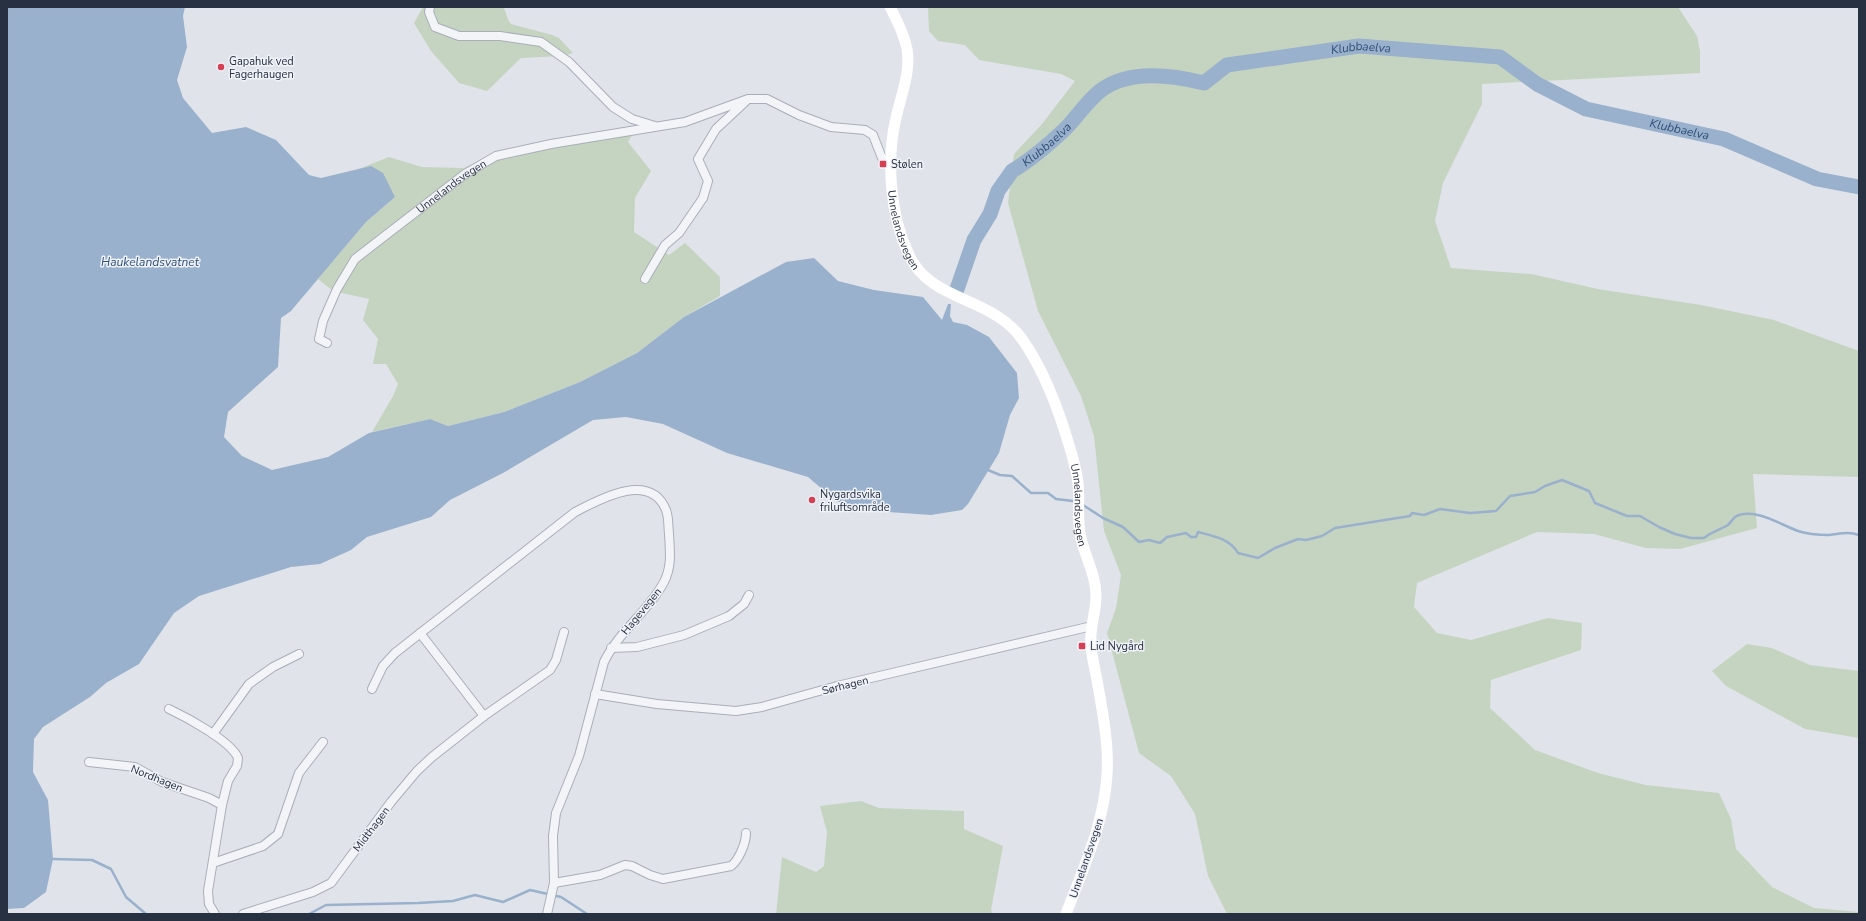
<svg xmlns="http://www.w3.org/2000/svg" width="1866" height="921" viewBox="0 0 1866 921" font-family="'Nunito Sans',sans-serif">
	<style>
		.green { fill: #c5d4c0 }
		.water { fill: #99b1cc }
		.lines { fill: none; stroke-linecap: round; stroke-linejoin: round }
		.stream { stroke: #99b1cc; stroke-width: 2.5 }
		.river { stroke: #99b1cc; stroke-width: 15 }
		.street-casing { stroke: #a9aeb8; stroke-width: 10 }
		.street { stroke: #f3f4f8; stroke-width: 8 }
		.secondary { stroke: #fff; stroke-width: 11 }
		.poi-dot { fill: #d53e53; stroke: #eff2f7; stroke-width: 1.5 }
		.labels { text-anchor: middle; stroke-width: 3; stroke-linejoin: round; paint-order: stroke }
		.poi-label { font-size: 11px; fill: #283142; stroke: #eff2f7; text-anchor: start }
		.street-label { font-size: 11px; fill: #283142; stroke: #eff2f7 }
		.water-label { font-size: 12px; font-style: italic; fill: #2f4f78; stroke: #eff2f7 }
	</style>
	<rect width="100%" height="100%" fill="#e0e4ea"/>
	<path class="green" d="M423,7H503C507,12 506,19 511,24L552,35L559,38L573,53L562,56L521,58L487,91L459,83L431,51L414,23Z
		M928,7H1678L1697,36L1700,51V73L1482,84V104L1443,183L1435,221L1451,268L1531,274L1598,289L1701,305L1774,320L1859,351V477L1753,474L1757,528L1680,549L1646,548L1594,534L1537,532L1417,583L1414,607L1437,633L1471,640L1548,618L1582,623L1581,650L1491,680L1490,708L1535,750L1598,773L1646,785L1719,793L1731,819L1736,849L1772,887L1814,908L1859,912V914H1227L1208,876L1195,814L1171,776L1139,753L1107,633L1116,608L1121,575L1104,531L1094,436L1081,396L1038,311L1008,203L1014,154L1042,124L1075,81L1061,74L979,60L965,45L938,41L929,31Z
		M637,127L628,142L651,171L635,198L634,232L669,255L685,243L720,277V296L684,317L637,353L580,382L504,412L448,426L430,419L372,432L393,396L398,384L386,364H373L378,339L363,320L369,299L333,291L318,279L366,222L395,197L371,166L356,170L389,157L422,167L464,168L490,156Z
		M1747,644L1772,648L1810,665L1859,671V738L1805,729L1726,686L1712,671Z
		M861,801L879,808L964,811V829L1003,846L991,910L993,914H776L782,857L816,872L824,866L827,832L820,806Z"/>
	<path class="water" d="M7,7H185L183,16L187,47L177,80L183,98L212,133L246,127L276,140L309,175L321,178L371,166L383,173L395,197L366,222L291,311L281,318L278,367L228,412L224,437L242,456L272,470L328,457L369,433L430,419L448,426L504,412L580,382L637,353L684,317L786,262L814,258L838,281L874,290L923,297L942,320L948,304H951L950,316L953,322L967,325L989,337L1017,373L1019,398L1010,415L999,453L968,504L962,510L931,515L860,510L836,501L808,477L727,453L663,424L626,417L593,420L503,473L450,500L431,517L367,537L351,550L320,564L291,567L199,596L174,613L139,664L106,683L90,697L43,727L34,739L33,772L48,800L53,859L46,892L24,908L7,909Z"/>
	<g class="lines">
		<path class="stream" d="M988,470L1000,475L1012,476L1031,493H1048L1056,499L1073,501
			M1083,505L1103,518L1123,527L1139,542L1149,540L1160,543L1167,537L1186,533L1191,537H1196L1198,532C1214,536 1230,539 1238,553L1258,558L1275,548L1298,539L1306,540L1322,536L1335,528L1410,516L1412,513L1424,515L1440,509L1470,513L1496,511L1510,496L1535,492L1545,486L1562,480L1589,491L1595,503L1627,516H1640L1659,527L1675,534L1691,538H1704C1711,532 1720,530 1728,525C1732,521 1734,516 1739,515C1758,509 1781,525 1798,531C1807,534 1820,535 1829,535C1840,534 1848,531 1859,535
			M53,859L92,860L111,869L126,897L146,914
			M309,914L326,905L418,903L453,901L475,895L503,902L530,890L561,897L587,914"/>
		<path class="river" id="s1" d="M956,292L974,240L990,214L998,191L1012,171C1029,161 1048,145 1063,131C1076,119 1086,102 1100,91C1128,69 1172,75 1204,83L1227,65L1359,46L1500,57L1537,84L1586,109L1724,139L1817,179L1859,187"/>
		<defs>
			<g id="street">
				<path d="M430,7L429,12L435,27L459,36H500L541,42L569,62L613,107L632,119L655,126"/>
				<path d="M645,279L665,245L679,233L703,198L708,181L698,159L716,129L746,101"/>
				<path id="s2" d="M327,343L319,339L323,321L337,289L355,259L465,174L496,156L551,144L685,122L748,99H767L799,115L831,127L865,130L873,135L882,158L890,161"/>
				<path d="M420,633L484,716"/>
				<path d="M611,648L637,647L684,635L729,616L744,604L749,595"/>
				<path d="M372,689L383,666L395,653L575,512C600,499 650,471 666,510C669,518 668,526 669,534C670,552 672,566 664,582C648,612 619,631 604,662L579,756L556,813L553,836L554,883L547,914"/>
				<path d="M595,694L657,704L736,711L762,707L837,686L1092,626"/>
				<path d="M169,709C186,717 231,741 238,758L237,766L228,781L222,805L208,891L209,904L215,914"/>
				<path d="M213,734L249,684L273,667L299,654"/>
				<path d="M89,762L135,767L162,782L209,798L222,805"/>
				<path d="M213,863L263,846L278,834L299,773L323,742"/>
				<path d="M554,883L600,875L625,865L632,866L650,875L663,879L731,866C739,860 746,843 746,833"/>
				<path d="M243,914L313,892L331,883L391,802L417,771L432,757L484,716L550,670L556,660L564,632"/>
			</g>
		</defs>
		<use href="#street" class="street-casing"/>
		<use href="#street" class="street"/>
		<path class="secondary" id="s3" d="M890,7C897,20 904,34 907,49C911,72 901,95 896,118C886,159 890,216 909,255C926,292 966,296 997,316C1010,324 1021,336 1028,348C1047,378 1059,411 1069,445C1073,458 1077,471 1078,484C1080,501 1077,517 1080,534C1084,555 1096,574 1096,596C1096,613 1089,629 1091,646C1092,660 1096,672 1098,686C1103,714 1109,746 1107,775C1104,824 1083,869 1066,914"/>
	</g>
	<g class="poi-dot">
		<circle cx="221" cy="67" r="4"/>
		<rect x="879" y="160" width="8" height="8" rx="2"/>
		<circle cx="812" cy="500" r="4"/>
		<rect x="1078" y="642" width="8" height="8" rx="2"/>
	</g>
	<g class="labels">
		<g class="poi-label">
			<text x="229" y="65">Gapahuk ved<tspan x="229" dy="13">Fagerhaugen</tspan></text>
			<text x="891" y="168">Stølen</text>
			<text x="820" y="498">Nygardsvika<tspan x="820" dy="13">friluftsområde</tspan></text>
			<text x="1090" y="650">Lid Nygård</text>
		</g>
		<g class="street-label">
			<text dy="4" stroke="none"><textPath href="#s2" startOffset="218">Unnelandsvegen</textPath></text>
			<text dy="4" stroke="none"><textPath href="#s3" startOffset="230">Unnelandsvegen</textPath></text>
			<text dy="4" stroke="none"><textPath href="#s3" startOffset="577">Unnelandsvegen</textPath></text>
			<text transform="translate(641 611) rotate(-51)" y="4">Hagevegen</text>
			<text transform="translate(845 685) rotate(-14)" y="4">Sørhagen</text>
			<text transform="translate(157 778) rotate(22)" y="4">Nordhagen</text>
			<text transform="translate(371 829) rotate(-53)" y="4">Midthagen</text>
			<text transform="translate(1086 858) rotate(-71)" y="4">Unnelandsvegen</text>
		</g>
		<g class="water-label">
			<text dy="4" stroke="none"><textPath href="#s1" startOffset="526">Klubbaelva</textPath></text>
			<text dy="4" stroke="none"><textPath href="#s1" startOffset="862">Klubbaelva</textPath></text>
			<text dy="4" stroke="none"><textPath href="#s1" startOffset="178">Klubbaelva</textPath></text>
			<text x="150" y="266">Haukelandsvatnet</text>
		</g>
	</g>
	<rect width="1866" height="921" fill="none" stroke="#283142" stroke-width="16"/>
</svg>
